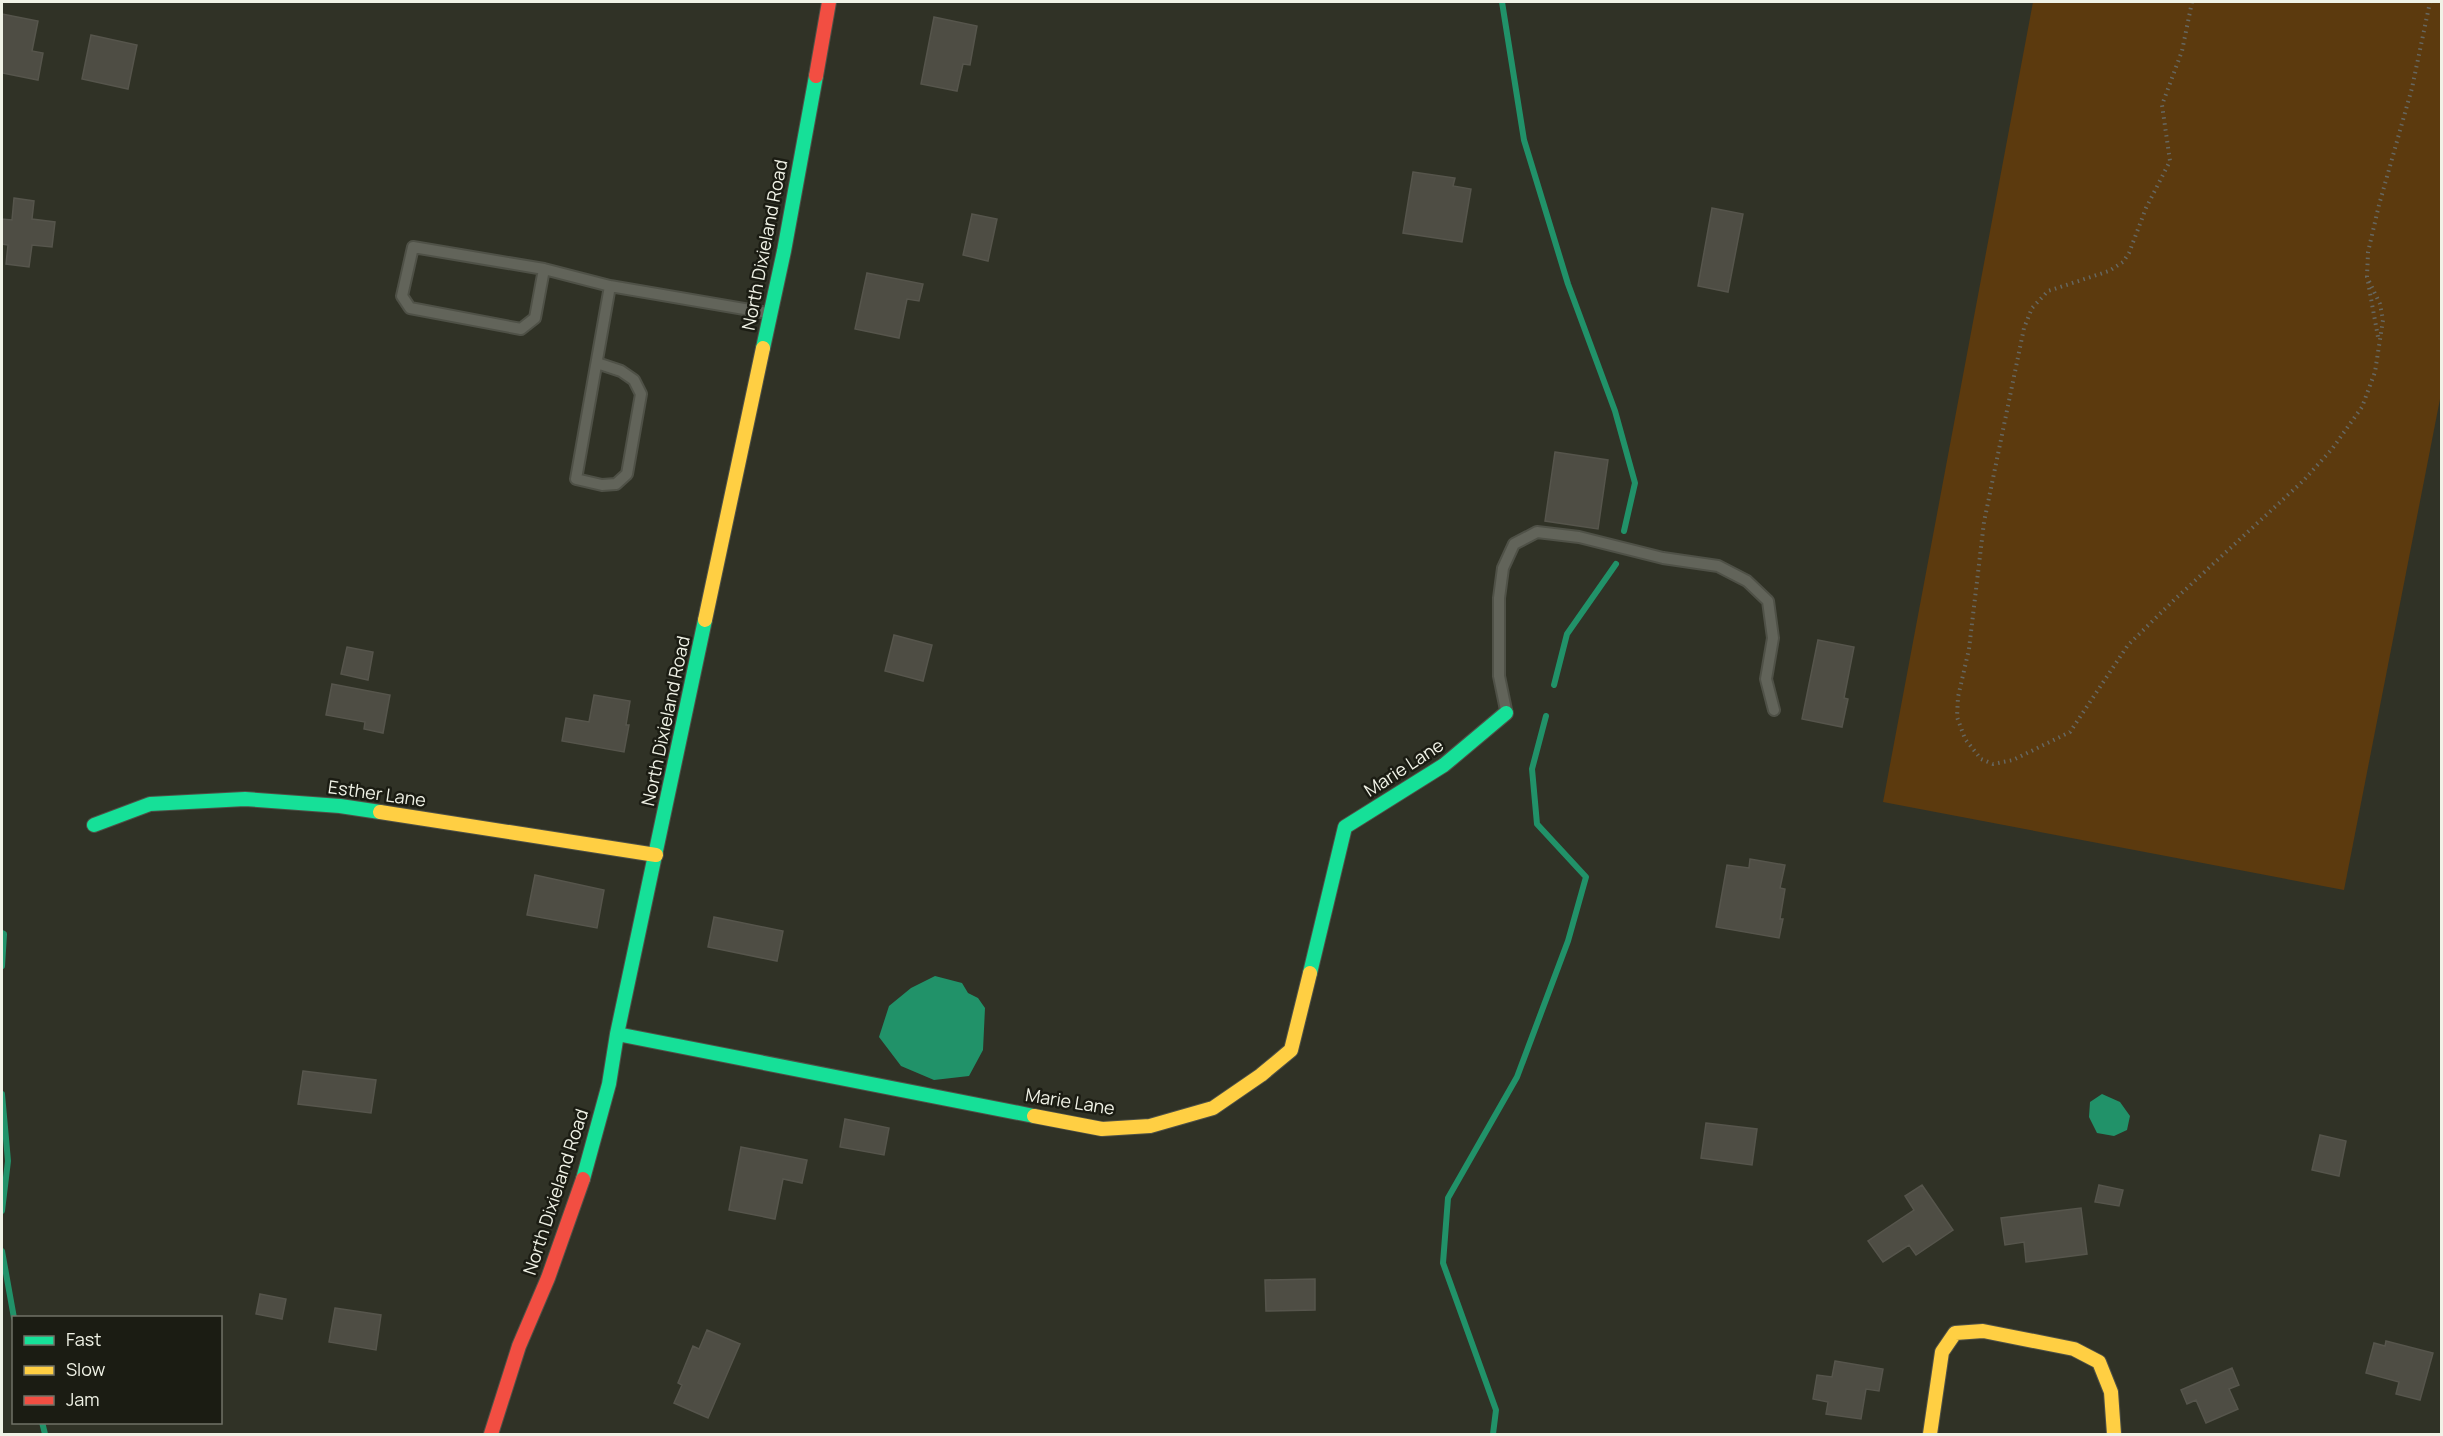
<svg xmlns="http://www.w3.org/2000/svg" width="2443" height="1436" viewBox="0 0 2443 1436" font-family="Manrope,sans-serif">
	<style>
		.green { fill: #5c3a0e }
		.water { fill: #219269 }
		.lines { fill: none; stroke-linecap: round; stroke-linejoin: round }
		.stream { stroke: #219269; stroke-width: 6 }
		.building { fill: #4e4d44; stroke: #56554c; stroke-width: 1.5 }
		.lane-casing { stroke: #4f5147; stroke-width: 14 }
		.fast-casing { stroke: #4f5147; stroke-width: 16 }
		.slow-casing { stroke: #4f5147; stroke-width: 16 }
		.jam-casing { stroke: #4f5147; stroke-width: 16 }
		.path { stroke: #666760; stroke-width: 4; stroke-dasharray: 1.5 4.5; stroke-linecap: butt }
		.lane { stroke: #62645a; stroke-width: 10 }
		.fast { stroke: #16e098; stroke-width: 14 }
		.slow { stroke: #ffcf43; stroke-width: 14 }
		.jam { stroke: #f24e42; stroke-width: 14 }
		.labels { text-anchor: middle; stroke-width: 5; stroke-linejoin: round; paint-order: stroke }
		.street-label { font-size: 18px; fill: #f0f2e6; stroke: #1b1c13 }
	</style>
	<rect width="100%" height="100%" fill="#303226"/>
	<path class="green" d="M2033,2H2441V394L2344,890L1883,802Z"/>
	<path class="water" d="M935,976L962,983L968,993L978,998L985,1008L983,1050L969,1076L934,1080L901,1066L879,1037L889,1006L911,988Z
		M2102,1094L2120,1102L2130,1116L2127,1130L2114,1136L2097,1133L2089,1117L2090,1102Z"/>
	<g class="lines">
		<path class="stream" d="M1502,2L1524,140L1568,284L1615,411L1635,483L1624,531
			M1554,685L1567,634L1616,564
			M2,933L4,934L2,966
			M2,1094L8,1161L2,1211
			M2,1251L14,1318
			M42,1422L45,1434
			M1493,1434L1496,1410L1443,1263L1448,1198L1517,1077L1568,941L1586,877L1537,824L1532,769L1546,716"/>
	</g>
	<path class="building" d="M2,14L38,21L32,51L43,53L38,80L2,73Z
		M934,17L977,26L970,65L963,64L957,91L921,84Z
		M91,35L137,45L128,89L82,79Z
		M1413,172L1455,178L1453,186L1471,189L1462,242L1403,233Z
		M14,198L34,201L32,219L55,222L52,247L32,245L29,267L6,264L8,245L2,244V219L12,220Z
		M1712,208L1743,214L1728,292L1698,286Z
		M972,214L997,219L988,261L963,255Z
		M867,273L923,284L919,301L907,299L899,338L855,329Z
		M1555,452L1608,460L1598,529L1545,521Z
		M894,635L932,645L923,681L885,671Z
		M1818,640L1854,647L1844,698L1848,699L1842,727L1802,719Z
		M347,647L373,652L368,680L341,674Z
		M332,684L390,695L383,733L364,729L365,722L326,715Z
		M594,695L630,701L626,725H629L624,752L562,741L566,718L589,722Z
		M1750,859L1785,865L1780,888L1785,889L1780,919H1783L1779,938L1716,927L1727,865L1749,868Z
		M535,875L604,890L597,928L527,915Z
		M714,917L783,931L777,961L708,947Z
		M303,1071L376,1080L371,1113L298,1104Z
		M845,1119L889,1128L884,1155L840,1147Z
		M1706,1123L1757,1129L1752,1165L1701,1158Z
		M2320,1135L2346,1141L2339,1176L2312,1170Z
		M741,1147L807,1160L802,1183L783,1179L775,1219L729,1210Z
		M1922,1185L1953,1230L1916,1255L1909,1245L1883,1262L1868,1241L1914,1210L1905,1196Z
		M2099,1185L2123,1190L2119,1206L2095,1202Z
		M2081,1208L2087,1254L2026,1262L2024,1242L2005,1245L2001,1218Z
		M1315,1279V1310L1266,1311L1265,1280Z
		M260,1294L286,1299L282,1319L256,1314Z
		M335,1308L381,1315L376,1350L329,1342Z
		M707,1330L740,1344L708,1418L674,1403L682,1385L678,1383L693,1346L699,1349Z
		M2386,1341L2433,1353L2420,1400L2396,1394L2399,1382L2366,1373L2374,1343L2385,1346Z
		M1835,1361L1883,1369L1879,1391L1866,1389L1861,1419L1826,1414L1828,1402L1813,1399L1817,1375L1832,1377Z
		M2232,1368L2239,1385L2229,1389L2238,1409L2206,1423L2196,1400L2187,1404L2181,1390Z"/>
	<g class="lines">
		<defs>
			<path id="lane" d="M544,269L535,318L521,329L410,308L402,296L413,247L544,269L610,286L768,313
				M597,363L621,371L634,380L641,394L627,474L616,484L602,485L576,479L610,286
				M1506,710L1499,676V598L1503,568L1514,544L1537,532L1579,537L1663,558L1718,566L1747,581L1768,601L1773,638L1766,679L1774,710"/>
			<path id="fast" d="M763,348L784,251L816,76
				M94,825L150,804L245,799L340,806L380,812
				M1310,973L1345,827L1444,765L1506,713
				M617,1034L1034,1116
				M583,1179L609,1084L617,1034L705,620"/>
			<path id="slow" d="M705,620L763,348
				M380,812L656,855
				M1034,1116L1102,1129L1150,1126L1213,1108L1261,1075L1291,1050L1310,973
				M1930,1434L1942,1352L1955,1333L1983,1331L2074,1349L2099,1362L2111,1392L2114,1434"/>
			<path id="jam" d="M816,76L829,2
				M491,1434L519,1346L548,1278L583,1179"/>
		</defs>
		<use href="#lane" class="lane-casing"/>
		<use href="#fast" class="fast-casing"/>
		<use href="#slow" class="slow-casing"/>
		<use href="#jam" class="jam-casing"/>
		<path class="path" d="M2192,2L2182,51L2162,105L2170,161L2146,208L2129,253L2123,262L2109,271L2048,291L2032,308L2024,328L1984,522L1969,649L1958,697L1957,717L1965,739L1981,759L1993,764L2013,760L2070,732L2128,645L2173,601L2303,481L2332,449L2362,407L2375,372L2383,320L2380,304L2367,277L2368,252L2379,205L2412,88L2430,2
			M2368,282L2378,337"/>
		<use href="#lane" class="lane"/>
		<use href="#fast" class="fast"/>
		<use href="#slow" class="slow"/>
		<use href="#jam" class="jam"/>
	</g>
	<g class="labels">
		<g class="street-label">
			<text transform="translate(765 245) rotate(-79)" y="6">North Dixieland Road</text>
			<text transform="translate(666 721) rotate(-78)" y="6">North Dixieland Road</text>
			<text transform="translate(1404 768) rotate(-33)" y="6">Marie Lane</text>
			<text transform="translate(377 794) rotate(8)" y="6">Esther Lane</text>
			<text transform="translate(1070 1102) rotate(9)" y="6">Marie Lane</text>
			<text transform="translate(556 1192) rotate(-72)" y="6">North Dixieland Road</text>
		</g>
	</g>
	<rect width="2443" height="1436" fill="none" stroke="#f0f2e6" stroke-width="6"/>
	<rect x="12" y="1316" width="210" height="108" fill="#1b1c13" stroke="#707267" stroke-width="1.5"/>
	<rect x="24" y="1336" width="30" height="9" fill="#16e098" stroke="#707267" stroke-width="1.5"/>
	<text x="66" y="1346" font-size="18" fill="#f0f2e6">Fast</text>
	<rect x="24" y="1366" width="30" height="9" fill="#ffcf43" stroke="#707267" stroke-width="1.5"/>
	<text x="66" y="1376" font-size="18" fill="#f0f2e6">Slow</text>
	<rect x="24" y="1396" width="30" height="9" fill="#f24e42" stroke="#707267" stroke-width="1.5"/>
	<text x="66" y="1406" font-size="18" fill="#f0f2e6">Jam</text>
</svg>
